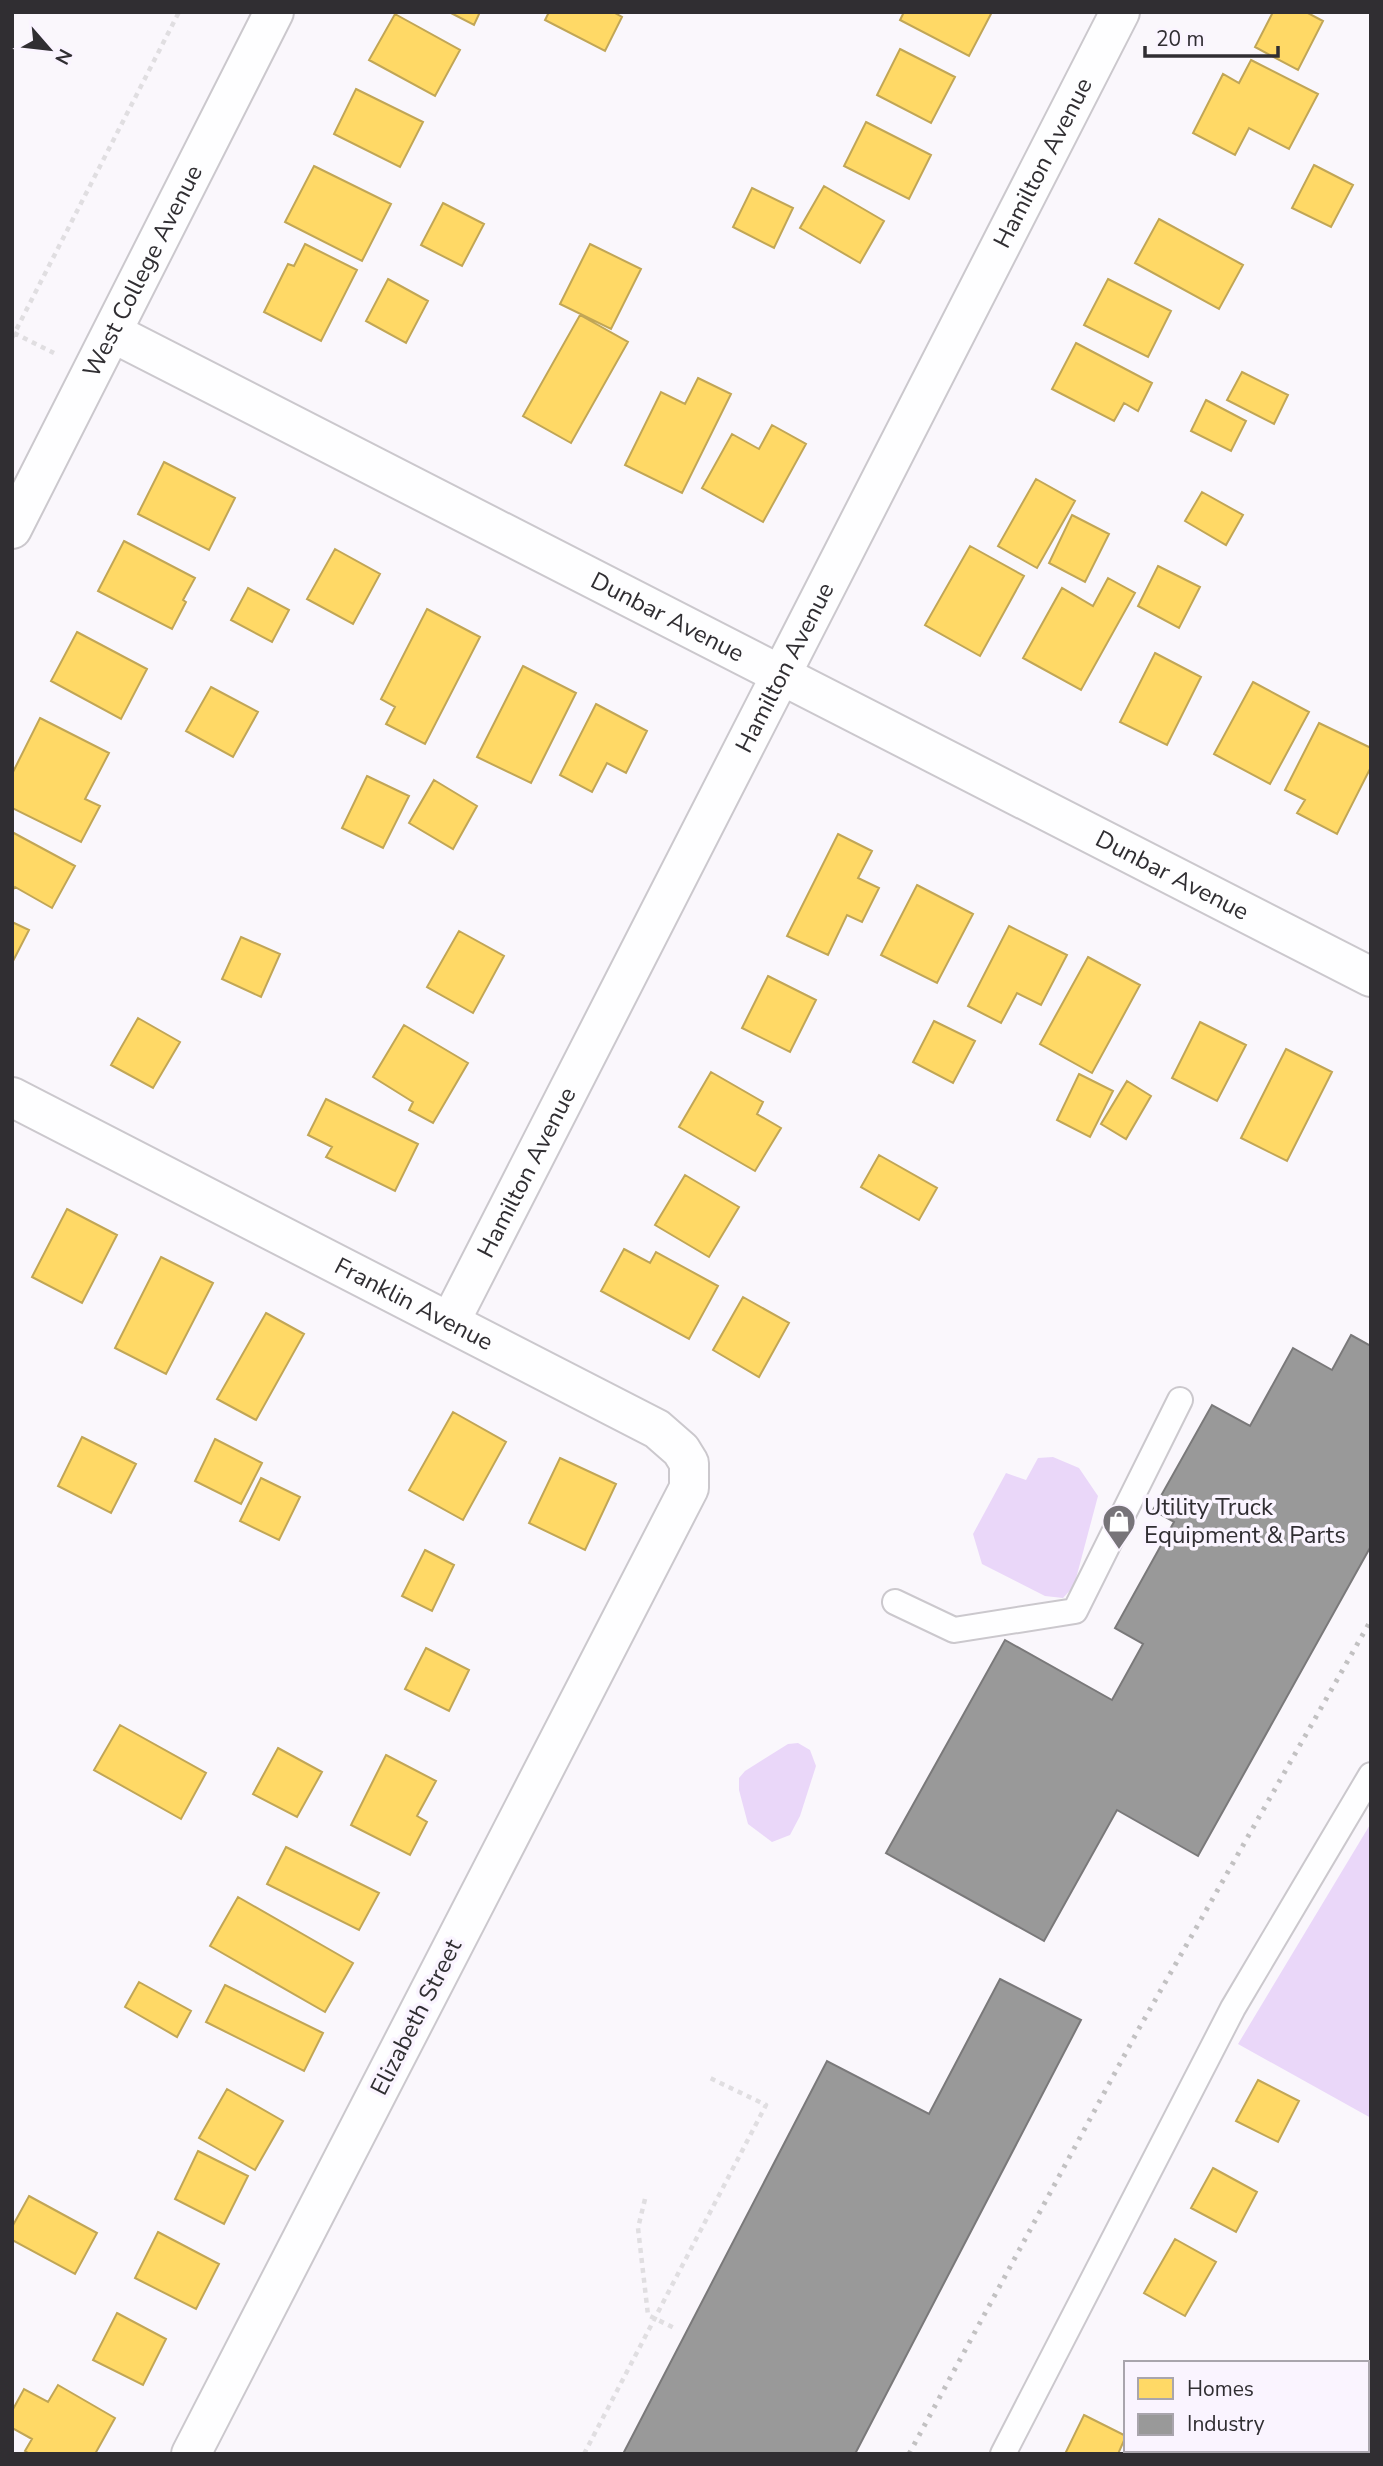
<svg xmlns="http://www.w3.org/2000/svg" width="1383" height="2466" viewBox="0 0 1383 2466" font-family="'Nunito Sans',sans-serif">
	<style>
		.green { fill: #ead7f9 }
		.homes { fill: #ffd966; stroke: #c1a656; stroke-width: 2 }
		.industry { fill: #999; stroke: #7a797a; stroke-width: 2 }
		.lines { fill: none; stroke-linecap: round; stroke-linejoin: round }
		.service-casing { stroke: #cbc8cd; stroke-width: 28 }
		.minor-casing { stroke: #cbc8cd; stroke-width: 42 }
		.tertiary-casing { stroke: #cbc8cd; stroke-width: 42 }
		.path { stroke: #e0dee1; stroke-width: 4.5; stroke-dasharray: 5 5; stroke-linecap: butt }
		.service { stroke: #fefeff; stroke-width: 24 }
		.minor { stroke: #fefeff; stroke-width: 38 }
		.tertiary { stroke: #fefeff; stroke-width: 38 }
		.rail { stroke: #c2c1c2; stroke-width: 5; stroke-dasharray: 3.5 7; stroke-linecap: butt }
		.labels { text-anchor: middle; stroke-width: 7; stroke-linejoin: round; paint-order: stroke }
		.street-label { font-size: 24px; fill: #302e32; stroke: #faf4ff }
		.poi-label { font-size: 24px; fill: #302e32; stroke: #faf4ff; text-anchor: start }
	</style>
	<rect width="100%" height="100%" fill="#faf7fc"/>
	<path class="green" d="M1053,1457L1079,1468L1098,1496L1074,1586L1063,1598L1045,1596L982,1564L973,1534L1006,1473L1026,1480L1038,1458Z
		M798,1743L810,1750L816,1766L800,1816L790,1835L772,1842L748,1824L739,1790V1778L745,1771L788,1744Z
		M1371,1823V2118L1238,2044Z"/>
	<path class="homes" d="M449,12H480L474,25Z
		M549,12H613L622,17L605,51L545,20Z
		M904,12H992L969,56L900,20Z
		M1273,12H1306L1323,21L1298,70L1255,47Z
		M395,14L460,50L435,96L369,60Z
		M900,49L955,77L931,123L877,95Z
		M1251,60L1318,94L1289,149L1249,128L1235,155L1193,133L1223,74L1239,83Z
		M356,89L423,122L400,167L334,134Z
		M866,122L931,155L909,199L844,166Z
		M1314,165L1353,185L1331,227L1292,208Z
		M314,166L391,204L362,261L285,222Z
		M824,186L884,221L860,263L800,228Z
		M752,188L793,208L774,248L733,227Z
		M443,203L484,224L462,266L421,245Z
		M1159,219L1243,265L1219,309L1135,263Z
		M305,244L357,270L321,341L264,312L288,264L294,266Z
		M590,244L641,269L611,329L560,304Z
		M388,279L428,301L406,343L366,321Z
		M1108,279L1171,311L1148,357L1084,325Z
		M580,315L628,342L571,443L523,416Z
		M1076,343L1152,383L1138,411L1124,403L1114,421L1052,389Z
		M1242,372L1288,395L1274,424L1227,400Z
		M698,378L731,394L682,493L625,465L661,392L685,404Z
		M1206,400L1246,421L1231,451L1191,431Z
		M772,425L806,444L763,522L702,488L732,434L759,449Z
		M164,462L235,498L209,550L138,514Z
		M1036,479L1075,501L1037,568L998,546Z
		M1202,492L1243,515L1226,545L1185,521Z
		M1072,515L1109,534L1085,582L1049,563Z
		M124,541L195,578L183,600L186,602L172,629L98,591Z
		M970,546L1024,576L980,656L925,625Z
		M335,549L380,574L353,624L307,599Z
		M1158,566L1200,587L1179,628L1138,606Z
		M1108,578L1135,593L1081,690L1023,658L1062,588L1093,606Z
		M248,588L289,610L272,642L231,620Z
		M427,609L480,637L425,744L386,724L395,707L381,699Z
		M77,632L147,669L121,719L51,681Z
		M1155,653L1201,677L1167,745L1120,722Z
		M523,666L576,693L531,783L477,757Z
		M1253,682L1309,712L1270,784L1214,754Z
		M211,687L258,712L233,757L186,731Z
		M596,704L647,731L626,773L607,763L592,792L560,775Z
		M40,718L109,753L85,799L100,806L81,842L12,808V774Z
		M1319,723L1371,748V767L1337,834L1297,813L1305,800L1285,790Z
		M367,776L409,796L383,848L342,828Z
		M434,780L477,806L453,849L409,823Z
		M12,832L75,866L52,908L15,887L12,891Z
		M838,834L872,851L858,878L879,888L862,922L847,915L828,955L787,936Z
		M917,885L973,914L937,983L881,955Z
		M12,922L29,930L12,963Z
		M1009,926L1067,955L1041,1005L1017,993L1001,1023L968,1006Z
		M459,931L504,956L473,1013L427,987Z
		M241,937L280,954L261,997L222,979Z
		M1088,957L1140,985L1092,1073L1040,1044Z
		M768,976L816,1000L790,1052L742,1028Z
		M138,1018L180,1042L153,1088L111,1065Z
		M934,1021L975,1041L953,1083L913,1062Z
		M1200,1022L1246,1045L1217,1101L1172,1078Z
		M404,1025L468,1063L433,1123L409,1110L413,1102L373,1077Z
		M1286,1049L1332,1072L1287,1161L1241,1138Z
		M711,1072L763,1102L757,1114L781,1128L755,1171L679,1127Z
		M1079,1074L1113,1091L1090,1137L1057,1120Z
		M1127,1081L1151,1096L1126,1139L1101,1124Z
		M326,1099L418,1144L395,1191L326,1157L332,1147L308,1135Z
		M879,1155L937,1188L919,1220L861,1187Z
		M685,1175L739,1207L709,1257L655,1225Z
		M67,1209L117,1235L82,1303L32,1277Z
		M624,1249L650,1263L656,1252L718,1286L689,1339L601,1291Z
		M161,1257L213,1283L166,1374L115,1348Z
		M743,1297L789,1323L759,1377L713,1350Z
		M266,1313L304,1334L256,1420L217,1399Z
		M453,1412L506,1442L463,1520L409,1490Z
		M82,1437L136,1464L111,1513L58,1486Z
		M215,1439L262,1463L241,1504L195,1481Z
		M560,1458L616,1484L585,1550L529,1523Z
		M261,1478L300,1497L279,1540L240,1521Z
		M425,1550L454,1565L432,1611L402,1596Z
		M426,1648L469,1670L449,1711L405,1689Z
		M120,1725L206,1773L181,1819L94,1770Z
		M278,1748L322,1772L297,1817L253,1794Z
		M386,1755L436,1781L417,1816L427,1822L410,1855L351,1825Z
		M286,1847L379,1893L359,1930L267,1884Z
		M238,1897L353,1963L325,2012L210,1946Z
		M139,1982L191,2011L177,2037L125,2007Z
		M225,1985L323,2033L304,2071L206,2022Z
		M1258,2080L1299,2101L1278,2142L1236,2121Z
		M227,2089L283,2121L255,2170L199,2138Z
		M198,2151L248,2176L224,2224L175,2199Z
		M1213,2168L1257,2192L1236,2232L1191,2208Z
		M29,2196L97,2233L75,2274L12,2240V2227Z
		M158,2232L219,2264L196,2309L135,2278Z
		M1175,2239L1216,2262L1185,2316L1144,2293Z
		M117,2313L166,2339L143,2385L93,2360Z
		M58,2385L115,2418L95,2454H30L25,2451L32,2439L12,2428V2411L24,2389L48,2402Z
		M1084,2415L1126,2436L1118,2454H1065Z"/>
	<path class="industry" d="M1351,1335L1371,1346V1546L1198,1856L1117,1810L1044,1941L886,1853L1005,1640L1112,1700L1143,1644L1115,1628L1174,1522L1153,1510L1212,1405L1250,1426L1293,1348L1332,1370Z
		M1000,1979L1081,2020L855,2454H623L827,2061L929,2114Z"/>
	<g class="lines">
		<defs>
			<path id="service" d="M895,1602L954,1630L1075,1611L1180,1400
				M1003,2454L1233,2008L1371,1775"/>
			<g id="minor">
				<path id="s1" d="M113,333L1371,977"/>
				<path id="s2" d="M12,1097L657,1429L681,1450L689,1463V1488L191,2454"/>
				<path id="s3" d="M450,1322L1120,12"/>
			</g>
			<g id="tertiary">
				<path id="s4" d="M12,529L274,12"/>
			</g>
		</defs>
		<use href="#service" class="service-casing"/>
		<use href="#minor" class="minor-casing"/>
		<use href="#tertiary" class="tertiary-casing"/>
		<path class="path" d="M14,333L54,353
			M12,338L179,12
			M645,2199L638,2228L648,2315L674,2328
			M584,2454L766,2105L710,2078"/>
		<use href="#service" class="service"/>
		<use href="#minor" class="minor"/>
		<use href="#tertiary" class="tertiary"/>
		<path class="rail" d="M909,2454L1137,2032L1371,1620"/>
	</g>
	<defs>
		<symbol id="shop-pin" viewBox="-11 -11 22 30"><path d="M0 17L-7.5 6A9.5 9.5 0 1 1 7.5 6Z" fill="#777479" stroke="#faf4ff"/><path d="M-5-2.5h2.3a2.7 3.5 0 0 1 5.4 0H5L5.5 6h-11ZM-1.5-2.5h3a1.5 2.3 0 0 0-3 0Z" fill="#fff"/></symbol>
	</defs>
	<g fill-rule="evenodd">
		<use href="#shop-pin" x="1100" y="1502" width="38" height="52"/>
	</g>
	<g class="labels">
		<g class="street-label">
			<text dy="8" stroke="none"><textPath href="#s3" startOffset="1302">Hamilton Avenue</textPath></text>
			<text dy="8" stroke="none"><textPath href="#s4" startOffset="289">West College Avenue</textPath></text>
			<text dy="8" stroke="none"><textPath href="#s1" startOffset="623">Dunbar Avenue</textPath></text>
			<text dy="8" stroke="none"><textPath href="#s3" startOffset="735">Hamilton Avenue</textPath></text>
			<text dy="8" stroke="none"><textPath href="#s1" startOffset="1190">Dunbar Avenue</textPath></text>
			<text dy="8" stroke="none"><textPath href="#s3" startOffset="168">Hamilton Avenue</textPath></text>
			<text dy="8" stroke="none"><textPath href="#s2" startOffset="452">Franklin Avenue</textPath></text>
			<text transform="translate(416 2017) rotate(-63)" y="8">Elizabeth Street</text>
		</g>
		<g class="poi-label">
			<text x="1144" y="1515">Utility Truck<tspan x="1144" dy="28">Equipment &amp; Parts</tspan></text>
		</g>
	</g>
	<rect width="1383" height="2466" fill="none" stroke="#302e32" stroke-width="28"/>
	<rect x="1124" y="2361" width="245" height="91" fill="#faf4ff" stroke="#a9a5ad" stroke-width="2"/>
	<rect x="1138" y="2378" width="35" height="21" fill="#ffd966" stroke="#a9a5ad" stroke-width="2"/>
	<text x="1187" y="2396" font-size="21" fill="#302e32">Homes</text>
	<rect x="1138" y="2414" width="35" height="21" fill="#999999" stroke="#a9a5ad" stroke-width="2"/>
	<text x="1187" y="2431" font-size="21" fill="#302e32">Industry</text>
	<g transform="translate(49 49) rotate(118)" stroke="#faf4ff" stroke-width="5" paint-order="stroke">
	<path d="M0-5L12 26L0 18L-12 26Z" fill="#302e32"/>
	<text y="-10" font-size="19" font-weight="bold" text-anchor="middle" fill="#302e32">N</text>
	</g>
	<path d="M1145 46v10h133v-10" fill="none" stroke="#302e32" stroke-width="3.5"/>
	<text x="1156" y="46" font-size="21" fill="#302e32" stroke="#faf4ff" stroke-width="5" paint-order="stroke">20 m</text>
</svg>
